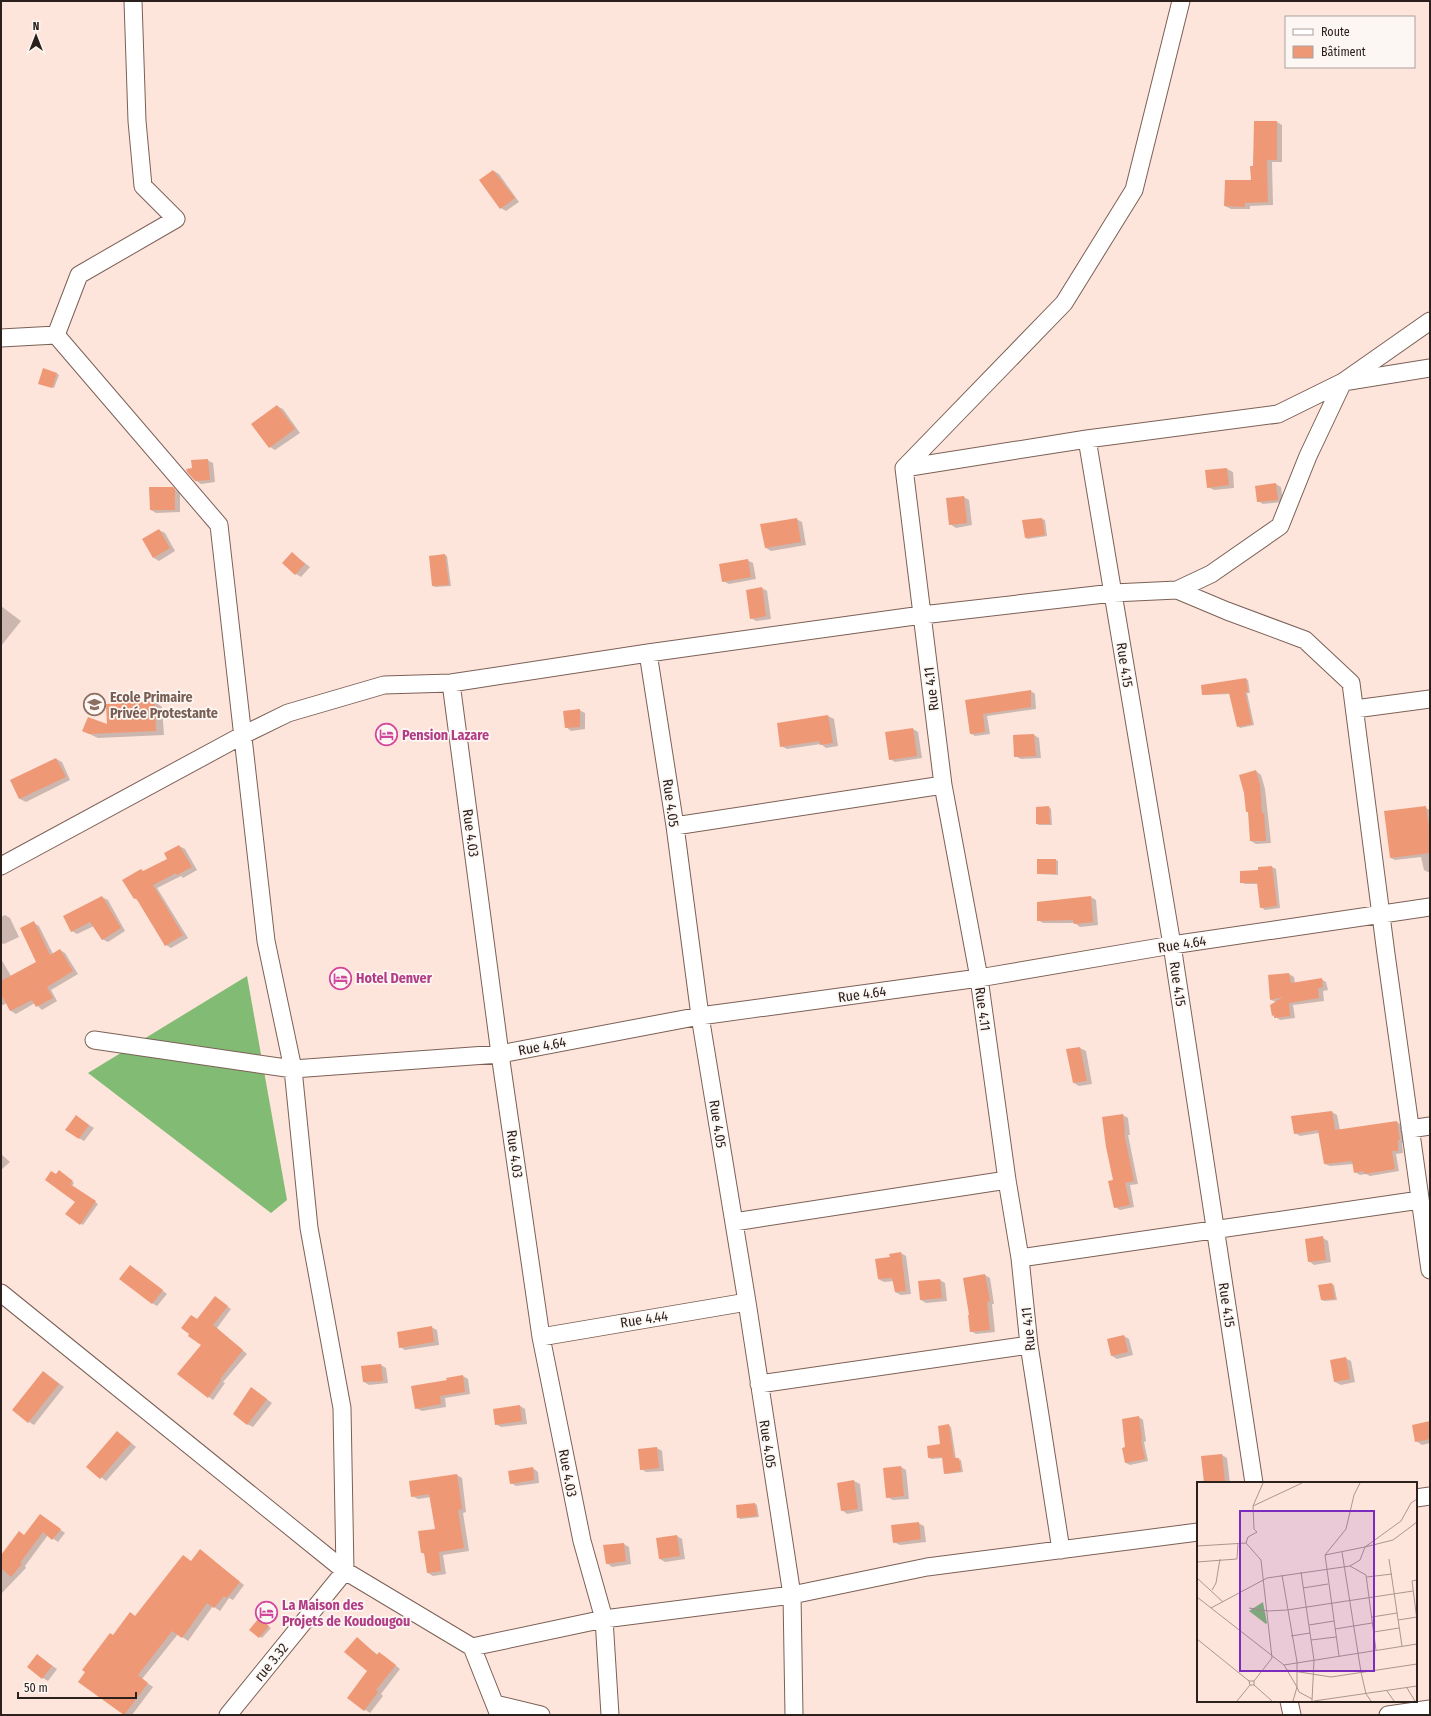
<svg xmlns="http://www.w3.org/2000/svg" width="1431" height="1716" viewBox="0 0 1431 1716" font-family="'Fira Sans Condensed',sans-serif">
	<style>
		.forest { fill: #82bb74 }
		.shadow { fill: #0003 }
		.building { fill: #ef9876 }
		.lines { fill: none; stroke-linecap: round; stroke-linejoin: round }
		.street-casing { stroke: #7b6056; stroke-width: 19 }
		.street { stroke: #fff; stroke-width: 17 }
		.labels { text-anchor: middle; stroke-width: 3.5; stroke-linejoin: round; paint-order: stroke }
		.street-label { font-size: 14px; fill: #2b201c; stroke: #fdf7f4 }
		.education-label { font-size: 14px; font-weight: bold; fill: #785e54; stroke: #fdf7f4; text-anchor: start }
		.hotel-label { font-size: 14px; font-weight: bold; fill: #b23c85; stroke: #fdf7f4; text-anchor: start }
		.inset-road { fill: none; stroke: #aa968f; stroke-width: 1 }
		.view { fill: #7b2cbf; fill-opacity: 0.15; stroke: #7b2cbf; stroke-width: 2 }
		.inset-edge { fill: none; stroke: #2b201c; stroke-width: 2 }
	</style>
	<rect width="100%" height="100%" fill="#fee5db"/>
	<path class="forest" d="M247,976L287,1200L271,1213L88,1073Z"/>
	<path class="shadow" d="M1255,122H1277L1282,125V162H1272L1273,205L1250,206V209H1231L1225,206L1252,181L1254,167Z
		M494,171L499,174L519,202L506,211L501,208Z
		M56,373L59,375L54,388L41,384Z
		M277,406L283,409L300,433L275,450L270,447Z
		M207,460L213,463L215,482L201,484L195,480L193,469Z
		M1227,469L1233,472L1234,488L1214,490L1208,487L1206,471Z
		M1276,484L1281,487L1283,502L1263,504L1258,501Z
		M173,488L180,493V512L156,513L151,510Z
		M964,497L969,500L972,525L956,528L950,524Z
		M796,519L802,522L806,545L771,551L766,548Z
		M1042,519L1045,520L1047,536L1028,539L1026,538L1023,521Z
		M159,530L165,533L175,551L159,561L154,558L143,540Z
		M292,553L310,567L301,577L296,574Z
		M445,555L447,556L451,586L435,587L433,586Z
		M747,560L753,563L756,579L729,584L723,581Z
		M762,588L767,591L771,619L756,621L751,618Z
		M1,606L21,621L1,646Z
		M1246,679L1248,680L1250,693H1247L1254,725L1240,728L1238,726L1231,694L1205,695L1203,694Z
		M1031,691L1035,694L1036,709L987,716L990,734L975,736L970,733L967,701Z
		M155,702L162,707L164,735L98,738L83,731L108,725Z
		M579,710L585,713V729L571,731L566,727Z
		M828,716L834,719L838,746L826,748L821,744L787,749L781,746L778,724Z
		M913,729L918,732L922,758L895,762L890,759Z
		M1034,735L1039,738L1041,758L1021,759L1015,756Z
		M56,759L62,762L70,780L26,802L20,799L11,780Z
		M1256,771L1261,775L1265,789L1271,843L1256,844L1251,841L1249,813L1247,811Z
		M1049,807L1051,809L1052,825H1039L1037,824Z
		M1426,808L1430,810V872H1428L1424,870L1421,857L1395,860L1391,858Z
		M179,846L185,849L197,870L183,878L181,876L157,888L188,938L171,948L166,945L139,901L134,898L141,870L144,872L169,859Z
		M1056,860L1058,861V875L1038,874Z
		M1272,867L1276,869L1280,908L1265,910L1261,907L1258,884H1245L1241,882L1259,871V868Z
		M102,897L108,900L125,931L108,942L102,939L94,926L77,934L72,931Z
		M1091,897L1096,900L1098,925L1080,927L1075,923H1043L1038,920Z
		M5,915L10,918L19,937L4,944L1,943V917Z
		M34,923L39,926L53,954L60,950L65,953L78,974L51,990L57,1001L42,1010L35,1003L16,1014L11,1011L7,1003L1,1006V959L11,976L37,962Z
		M1289,974L1294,977L1295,983L1321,979L1326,982L1328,990L1323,991L1324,1001L1293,1005L1295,1018L1280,1020L1273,1015L1276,1002L1271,1000Z
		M1080,1048L1086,1051L1092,1084L1079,1086L1074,1083Z
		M1332,1112L1337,1115L1340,1130L1397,1122L1402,1125L1404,1143H1402L1403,1153L1396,1154L1399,1171L1370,1176L1366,1174L1360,1175L1355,1172L1353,1164L1330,1166L1325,1164L1319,1133L1300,1136L1295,1133Z
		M1123,1115L1128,1118L1130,1135H1128L1138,1184L1130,1185L1134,1207L1120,1210L1115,1207L1114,1181Z
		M81,1120L94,1128L84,1141L79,1138Z
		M1,1154L10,1162L1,1170Z
		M61,1173L74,1183L72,1186L98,1204L83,1225L66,1214L77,1202L56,1176Z
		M1323,1238L1328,1241L1331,1262L1314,1265L1309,1261Z
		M901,1253L906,1256L911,1294L901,1295L895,1292L894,1281L884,1282L878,1279L891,1258Z
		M136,1270L167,1294L157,1306L152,1303Z
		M985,1275L990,1278L994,1304H992L995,1332L976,1334L971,1331Z
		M940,1280L945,1283L947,1301L926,1303L921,1300Z
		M1332,1284L1334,1285L1337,1300L1324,1301L1322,1300Z
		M219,1300L231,1309L217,1328L247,1354L223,1382L225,1383L213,1400L209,1397L197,1319Z
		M431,1327L437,1330L439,1345L405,1350L400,1347Z
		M1124,1336L1129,1339L1133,1355L1117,1359L1112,1356Z
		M1345,1358L1351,1361L1355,1382L1341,1385L1335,1382Z
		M381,1365L386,1368L388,1383L369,1385L364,1382Z
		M44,1372L64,1387L34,1425L29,1422Z
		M463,1376L468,1379L470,1394L445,1398L446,1407L422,1411L416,1408L448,1381Z
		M252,1388L272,1403L253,1427L247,1424Z
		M520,1406L525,1409L527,1424L501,1427L496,1424Z
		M1139,1417L1143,1420L1146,1441L1144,1442L1148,1461L1130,1465L1126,1463V1448Z
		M1430,1422V1443L1422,1445L1416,1441Z
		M948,1425L951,1427L956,1459L961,1460L963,1472L947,1474L945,1473L943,1458L931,1459L929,1457L941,1445Z
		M122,1435L136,1447L106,1481L87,1466Z
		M657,1448L662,1451L664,1471L646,1472L641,1469Z
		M1222,1455L1227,1458L1230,1483H1205L1202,1457Z
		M901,1467L906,1470L909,1499L893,1500L887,1497Z
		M533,1468L538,1472L539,1483L516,1486L511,1483Z
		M457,1475L462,1478L466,1512L463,1513L469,1551L443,1555L446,1574L433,1576L428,1573L425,1555L422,1552L436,1530L431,1497L418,1499L412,1496Z
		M854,1481L860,1484L863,1511L847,1514L842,1510L838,1483Z
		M755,1504L757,1505L759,1517L740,1519L738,1517Z
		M41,1515L65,1533L58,1542L48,1535L25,1566L26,1568L1,1594V1556L24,1536Z
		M918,1523L924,1526L926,1542L900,1545L894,1542Z
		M677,1536L682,1539L685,1559L665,1562L660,1559Z
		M624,1544L629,1547L631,1564L612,1567L607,1563Z
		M205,1554L244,1585L233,1600L229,1598L220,1611L213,1606L188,1641L178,1634L142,1679L153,1687L132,1715H125L79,1682L113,1636L136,1617L191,1562Z
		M261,1621L271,1628L262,1638L251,1630Z
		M357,1639L378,1655L384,1656L400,1669L381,1694L383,1696L370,1713L348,1698L368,1671Z
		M38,1655L57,1669L48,1681L43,1678Z"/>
	<path class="building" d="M1254,121H1277V160H1267L1268,202L1245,203V207L1224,206L1225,180H1251L1250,166H1253Z
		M493,170L515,198L500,209L479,180Z
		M43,368L57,373L52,388L38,384Z
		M277,405L295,429L269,448L251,424Z
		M208,459L210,480L195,481L187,472L186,469L192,468L191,460Z
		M1227,468L1229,485L1207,488L1205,470Z
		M1276,483L1278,500L1257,502L1255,486Z
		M149,487H173L175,489V510H150Z
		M964,496L967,523L949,525L946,498Z
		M797,518L801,542L765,548L760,524Z
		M1042,518L1045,535L1025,538L1022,520Z
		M159,529L170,548L153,558L142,539Z
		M292,552L305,564L295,575L282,563Z
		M445,554L449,585L432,586L429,556Z
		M748,559L751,577L722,582L719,564Z
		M762,587L766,616L750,619L746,590Z
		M1246,678L1248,692H1245L1252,724L1237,727L1229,693L1202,695L1201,685Z
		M1031,690V707L983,714L985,732L970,734L965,700Z
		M155,701L156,731L89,734L82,731L88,717L107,724L106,704Z
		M580,709V727L565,728L563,711Z
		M828,715L833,743L820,745L819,741L780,747L777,723Z
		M913,728L917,756L889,760L885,732Z
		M1034,734L1036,756L1014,757L1013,735Z
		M56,758L66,777L19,799L10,780Z
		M1256,770L1260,785L1262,813H1264L1266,841H1250L1248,812H1246L1244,793L1239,775Z
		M1049,806L1050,824H1036V807Z
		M1426,806L1430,834V853L1390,858L1384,811Z
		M179,845L192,867L177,875L176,873L153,885L183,935L165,946L136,898L134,899L122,880L141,869L143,871L167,859L164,853Z
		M1037,859H1056V874H1037Z
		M1272,866L1277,906L1260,908L1257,883H1240V871L1258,870V867Z
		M102,896L121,928L102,940L90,922L71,932L63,916Z
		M1091,896L1093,922L1074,924L1073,920L1037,921V902Z
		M34,921L50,955L60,949L73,971L47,987L53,998L36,1007L32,1000L10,1011L1,994V981L36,962L20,928Z
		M1289,973L1291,983L1322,978L1323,987L1318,988L1319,998L1289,1003L1290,1016L1274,1018V1015L1272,1016L1270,1005L1283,997L1270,1000L1268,975Z
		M1080,1047L1087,1081L1073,1083L1066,1049Z
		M1332,1111L1335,1130L1397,1121L1400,1140H1398V1151H1392L1395,1169L1364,1174V1171L1354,1173L1352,1161L1324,1164L1318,1130L1294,1134L1291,1116Z
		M1123,1114L1125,1132L1124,1133L1134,1181L1125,1183L1130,1205L1114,1208L1108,1181L1113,1180L1106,1147L1102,1117Z
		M76,1115L89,1125L79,1139L65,1130Z
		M59,1170L73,1181L70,1184L96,1201L80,1225L65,1214L75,1202L45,1180L51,1171L56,1174Z
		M1323,1236L1326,1260L1308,1262L1305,1239Z
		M901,1252L906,1291L895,1292L892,1278L878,1279L875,1259L890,1257L889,1254Z
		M130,1265L163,1290L152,1304L119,1279Z
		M985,1274L990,1301L987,1302L990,1330L970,1332L968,1315H969L963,1278Z
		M940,1279L942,1298L920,1300L918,1281Z
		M1332,1283L1335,1299L1321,1300L1318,1285Z
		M215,1296L228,1306L213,1325L243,1350L220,1379L221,1380L208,1398L177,1374L201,1345L188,1336L189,1334L181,1328L191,1315L197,1319Z
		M432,1326L434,1342L399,1348L397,1332Z
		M1124,1335L1128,1352L1111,1356L1107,1339Z
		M1346,1357L1350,1379L1334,1382L1330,1360Z
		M381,1364L383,1381L363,1382L361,1366Z
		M43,1371L59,1384L28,1423L12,1410Z
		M463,1375L465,1392L440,1396L441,1404L415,1409L411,1386L447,1380L446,1378Z
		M251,1387L267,1399L247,1425L233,1414Z
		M520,1405L522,1421L495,1425L493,1409Z
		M1139,1416L1142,1439L1141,1440L1145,1459L1125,1463L1122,1448L1125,1447L1122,1419Z
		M1430,1421V1439L1415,1442L1412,1425Z
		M949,1424L954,1458H959L961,1471L944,1474L942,1457L928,1458L927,1446L940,1444L938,1426Z
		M117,1431L131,1443L100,1479L86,1467Z
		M657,1447L659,1468L640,1470L638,1449Z
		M1222,1454L1225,1482L1204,1483L1201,1456Z
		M901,1466L904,1496L886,1498L883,1468Z
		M533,1467L534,1480L510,1484L508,1471Z
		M457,1474L462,1509L458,1510L464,1548L439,1552L441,1571L427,1573L424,1553H421L418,1531L435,1529L429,1494L411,1497L409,1481Z
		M854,1480L858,1509L841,1511L837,1483Z
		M755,1503L757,1516L737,1518L736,1505Z
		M40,1514L61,1529L52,1540L43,1532L20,1563L22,1564L11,1577L1,1568V1555L19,1531L24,1535Z
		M919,1522L921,1539L893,1543L891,1525Z
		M677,1535L680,1556L659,1559L656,1538Z
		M624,1543L626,1561L606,1564L603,1545Z
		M200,1549L240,1582L227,1598L224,1596L214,1608L207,1603L182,1638L172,1631L138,1675L148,1683L124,1715L78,1682L85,1672L82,1670L110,1633L113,1635L130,1612L135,1616L183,1555L191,1561Z
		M259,1618L269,1626L259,1638L249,1630Z
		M357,1637L377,1655L379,1652L396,1665L376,1690L378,1692L364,1711L347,1698L367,1671L344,1652Z
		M37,1654L52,1666L42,1679L27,1667Z"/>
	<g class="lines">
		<defs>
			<path id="street" d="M56,335L79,275L176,219L143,186L137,121L133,1
				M1,338L56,335L219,525L266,941L293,1069L309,1228L342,1408L345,1571
				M1087,439L1172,945L1254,1483
				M904,468L943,785L979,978L1007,1180L1020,1258L1029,1345L1061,1550
				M904,468L1064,303L1134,190L1181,1
				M904,468L1087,439L1278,414L1343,382L1430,321
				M1177,590L1227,611L1305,640L1351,683L1386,954L1430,1270
				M648,653L675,826L700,1016L747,1302L792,1595L794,1715
				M451,683L500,1054L541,1337L582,1541L604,1619L610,1715
				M1355,709L1430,699
				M675,826L943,785
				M1,866L243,735L288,713L384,685L451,683L648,653L922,615L1113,593L1177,590L1211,574L1280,526L1308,456L1343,382L1430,368
				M94,1040L293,1069L500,1054L700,1016L979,978L1172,945L1430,907
				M1410,1129L1430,1126
				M734,1222L1007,1180
				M1020,1258L1420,1200
				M1,1293L345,1571L472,1647L499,1715
				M541,1337L747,1302
				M759,1384L1029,1345
				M1416,1498L1430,1496
				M472,1647L604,1619L792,1595L927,1567L1198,1532
				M1289,1701L1292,1715
				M495,1704L541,1715
				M228,1715L345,1571
				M1388,1715L1430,1709"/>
		</defs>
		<use href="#street" class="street-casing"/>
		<use href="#street" class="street"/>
	</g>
	<defs>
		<symbol id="school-ring" viewBox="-11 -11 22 22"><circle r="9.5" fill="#fdf7f4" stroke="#8d6e63" stroke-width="1.5"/><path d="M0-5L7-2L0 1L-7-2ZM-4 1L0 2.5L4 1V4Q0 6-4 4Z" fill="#8d6e63"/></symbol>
		<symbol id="hotel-ring" viewBox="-11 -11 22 22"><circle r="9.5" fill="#fdf7f4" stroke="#d1479c" stroke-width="1.5"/><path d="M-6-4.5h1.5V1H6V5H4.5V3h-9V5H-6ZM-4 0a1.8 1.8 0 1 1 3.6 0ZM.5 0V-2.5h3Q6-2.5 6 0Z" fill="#d1479c"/></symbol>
	</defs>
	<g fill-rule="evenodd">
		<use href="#school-ring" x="82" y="692" width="25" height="25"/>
		<use href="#hotel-ring" x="374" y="722" width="25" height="25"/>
		<use href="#hotel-ring" x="328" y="966" width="25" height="25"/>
		<use href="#hotel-ring" x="254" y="1600" width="25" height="25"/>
	</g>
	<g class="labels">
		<g class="street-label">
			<text transform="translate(1125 665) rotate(81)" y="5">Rue 4.15</text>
			<text transform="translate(931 689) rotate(-97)" y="5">Rue 4.11</text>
			<text transform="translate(671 803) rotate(82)" y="5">Rue 4.05</text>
			<text transform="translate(471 833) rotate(82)" y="5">Rue 4.03</text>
			<text transform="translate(1182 944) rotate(-9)" y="5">Rue 4.64</text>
			<text transform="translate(1178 984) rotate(81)" y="5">Rue 4.15</text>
			<text transform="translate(862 994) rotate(-8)" y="5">Rue 4.64</text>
			<text transform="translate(983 1009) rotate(82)" y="5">Rue 4.11</text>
			<text transform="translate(542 1046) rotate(-11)" y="5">Rue 4.64</text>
			<text transform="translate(718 1124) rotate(81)" y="5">Rue 4.05</text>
			<text transform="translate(515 1154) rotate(82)" y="5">Rue 4.03</text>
			<text transform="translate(1227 1305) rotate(81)" y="5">Rue 4.15</text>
			<text transform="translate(644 1319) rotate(-9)" y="5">Rue 4.44</text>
			<text transform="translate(1028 1329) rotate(-96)" y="5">Rue 4.11</text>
			<text transform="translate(768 1444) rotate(81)" y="5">Rue 4.05</text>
			<text transform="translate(568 1473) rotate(79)" y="5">Rue 4.03</text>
			<text transform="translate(271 1662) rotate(-51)" y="5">rue 3.32</text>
		</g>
		<g class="education-label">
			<text x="110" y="702">Ecole Primaire<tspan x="110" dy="16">Privée Protestante</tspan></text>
		</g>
		<g class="hotel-label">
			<text x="402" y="740">Pension Lazare</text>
			<text x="356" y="983">Hotel Denver</text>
			<text x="282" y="1610">La Maison des<tspan x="282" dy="16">Projets de Koudougou</tspan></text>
		</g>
	</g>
	<g transform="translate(1197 1482)">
		<rect width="220" height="220" fill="#fee5db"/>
		<path d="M66,120L70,141L69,142L52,129Z" fill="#82bb74"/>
		<path class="inset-road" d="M56,24L105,1M49,61L51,55L60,50L57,47L56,24L66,1M0,64L49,61L64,78L75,176M145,70L164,190L169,212L174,219M128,73L168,65L204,39L214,21L220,17M128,73L142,174M128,73L149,47L157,13L163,1M192,77L205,164M0,80L40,77L41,61M153,84L169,93L179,168M104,90L117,178L115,219M85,93L100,180V205L102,210L115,217M170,95L195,92M0,96L26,120M220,98L215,99L220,138M106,106L131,102M15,108L19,101L23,77M0,115L87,183L100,205L96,219M14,126L70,96L153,84L163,78L168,65L196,58L220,40M52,126L71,129L90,128L216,109M175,135L200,131M201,138L220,135M112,143L137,139M138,147L175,141M177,150L202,146M94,154L113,151M0,157L52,199M114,158L139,155M87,183L220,162M90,188L134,195L220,182M57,199L75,176M57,203L75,219M210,206L218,219M190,209L197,219M40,219L53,203H57V199H52L53,203M117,219L220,204"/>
		<path class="view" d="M43,29H177V189H43Z"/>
		<rect width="220" height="220" class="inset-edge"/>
	</g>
	<rect width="1431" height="1716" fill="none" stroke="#2b201c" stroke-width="4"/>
	<rect x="1285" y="16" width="130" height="52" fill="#fdf7f4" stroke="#a9a19e"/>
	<rect x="1293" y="29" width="20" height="6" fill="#ffffff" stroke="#a9a19e"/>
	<text x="1321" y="36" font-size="12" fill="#2b201c">Route</text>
	<rect x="1293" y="46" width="20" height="12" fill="#ef9876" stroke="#a9a19e"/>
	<text x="1321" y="56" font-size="12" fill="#2b201c">Bâtiment</text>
	<g transform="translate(36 36)" stroke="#fdf7f4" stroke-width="3" paint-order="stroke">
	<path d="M0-3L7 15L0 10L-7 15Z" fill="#2b201c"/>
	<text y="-6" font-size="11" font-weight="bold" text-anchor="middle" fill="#2b201c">N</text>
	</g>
	<path d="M18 1692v6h118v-6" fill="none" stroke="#2b201c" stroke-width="2"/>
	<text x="24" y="1692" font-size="12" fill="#2b201c" stroke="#fdf7f4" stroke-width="3" paint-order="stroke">50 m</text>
</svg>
